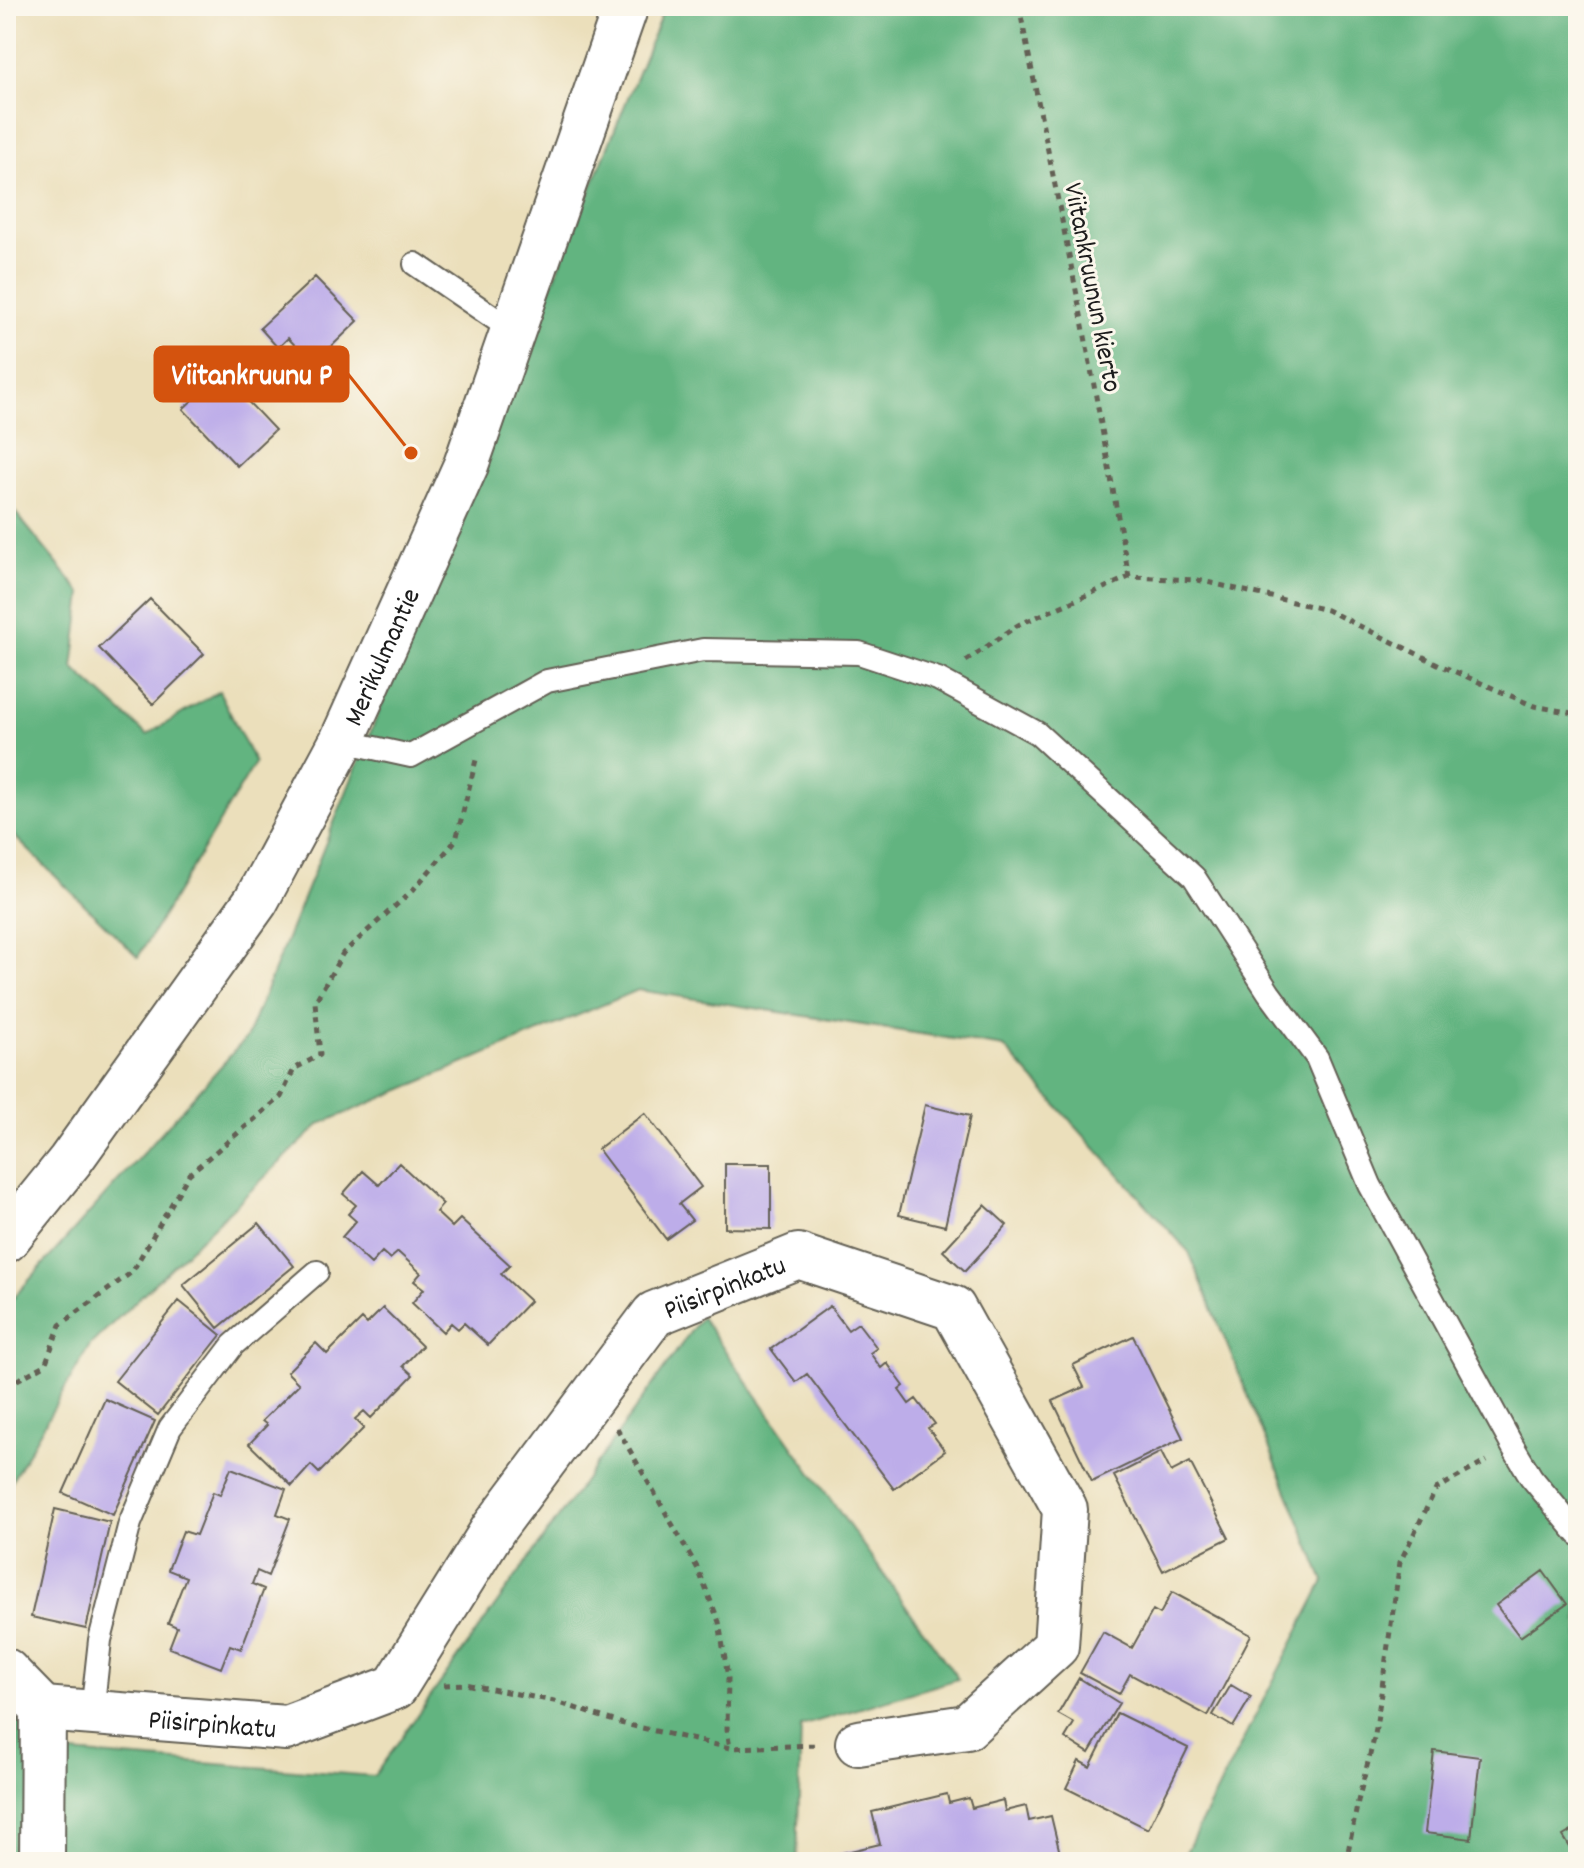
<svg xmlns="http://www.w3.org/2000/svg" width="1584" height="1868" viewBox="0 0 1584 1868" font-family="Dekko,sans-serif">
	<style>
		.forest { fill: #62b480; stroke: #3f684e; stroke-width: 2 }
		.building { fill: #bdade9 }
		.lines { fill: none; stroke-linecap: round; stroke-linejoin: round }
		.service-casing { stroke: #646054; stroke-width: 26 }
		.minor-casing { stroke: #646054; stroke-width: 48 }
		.tertiary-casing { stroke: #646054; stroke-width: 48 }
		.path { stroke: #646054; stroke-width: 5; stroke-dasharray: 6 6; stroke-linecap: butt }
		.service { stroke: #fff; stroke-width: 22 }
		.minor { stroke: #fff; stroke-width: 44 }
		.tertiary { stroke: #fff; stroke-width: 44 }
		.labels { text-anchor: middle; stroke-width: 6; stroke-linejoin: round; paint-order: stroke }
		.street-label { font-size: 28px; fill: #1c1c1c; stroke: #fbf7ec }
		.leader { fill: none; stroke: #d4530e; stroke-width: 3 }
		.callout-dot { fill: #d4530e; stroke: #fbf7ec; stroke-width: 3 }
		.callout { fill: #d4530e; stroke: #d4530e; stroke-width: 3 }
		.callout-label { font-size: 30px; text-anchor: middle; font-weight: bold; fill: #fff }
	</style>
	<rect width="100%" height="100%" fill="#fbf7ec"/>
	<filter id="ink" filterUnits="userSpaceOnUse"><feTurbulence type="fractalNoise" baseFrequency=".0125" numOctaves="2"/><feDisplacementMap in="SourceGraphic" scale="16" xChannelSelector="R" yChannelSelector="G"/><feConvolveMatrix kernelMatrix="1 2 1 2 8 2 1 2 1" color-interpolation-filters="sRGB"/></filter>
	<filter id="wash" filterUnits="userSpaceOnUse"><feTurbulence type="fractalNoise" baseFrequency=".006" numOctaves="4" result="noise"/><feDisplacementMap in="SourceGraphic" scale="32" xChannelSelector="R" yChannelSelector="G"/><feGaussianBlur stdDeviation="1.8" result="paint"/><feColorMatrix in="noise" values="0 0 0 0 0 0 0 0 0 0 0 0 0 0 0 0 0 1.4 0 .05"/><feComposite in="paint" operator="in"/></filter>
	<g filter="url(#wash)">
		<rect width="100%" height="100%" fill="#ebdfbb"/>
		<path class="forest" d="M665,6H1578V1862H1181L1324,1581L1189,1252L1004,1047L638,990L320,1124L90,1345L6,1491V1306L247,1037Z
			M6,501L82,594L73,668L147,735L219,691L255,763L138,957L6,828Z
			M701,1317L958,1679L801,1726L797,1862H6V1711L59,1752L374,1776Z"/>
		<g id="blocks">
			<path class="building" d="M315,277L358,321L313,364L288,338L278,348L260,328Z
				M221,373L275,430L237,466L183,409Z
				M150,599L204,654L153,704L99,648Z
				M925,1105L970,1116L945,1226L899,1215Z
				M645,1113L701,1187L679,1204L692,1220L666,1239L598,1149Z
				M399,1163L443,1204L436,1212L452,1227L460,1219L510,1265L501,1274L530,1301L488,1345L464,1323L458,1329L451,1323L443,1332L412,1303L424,1289L414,1281L421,1273L398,1252L390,1259L382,1252L371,1264L342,1237L356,1221L348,1214L356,1205L343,1194L363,1171L379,1185Z
				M725,1164H771V1229L725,1228Z
				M985,1205L1007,1225L965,1271L943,1251Z
				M259,1223L294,1266L218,1328L183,1285Z
				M179,1301L221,1335L158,1415L115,1381Z
				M830,1306L848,1330L858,1323L877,1348L870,1353L881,1368L887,1363L904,1386L899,1390L909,1404L916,1399L935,1424L928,1428L945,1451L894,1489L807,1374L796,1382L771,1349Z
				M383,1308L422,1346L403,1366L413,1375L371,1418L364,1411L355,1419L364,1428L319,1473L311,1465L292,1486L249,1444L267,1425L262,1421L299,1384L287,1372L316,1343L327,1354L362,1319L367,1324Z
				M1133,1336L1183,1438L1092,1482L1053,1401L1084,1387L1073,1365Z
				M105,1399L155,1421L113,1515L63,1493Z
				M1161,1452L1171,1472L1190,1462L1229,1538L1163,1571L1114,1476Z
				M231,1468L286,1489L277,1514L290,1519L268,1576L257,1571L252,1584L264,1589L241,1649L230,1645L221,1668L169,1648L177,1627L168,1623L186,1577L168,1570L183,1531L196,1535L213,1492L220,1495Z
				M55,1509L110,1522L86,1629L31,1617Z
				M1543,1571L1567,1604L1520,1637L1496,1605Z
				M1172,1592L1251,1635L1208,1716L1130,1674L1119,1694L1080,1673L1103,1632L1132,1648L1153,1610L1160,1614Z
				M1079,1678L1119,1703L1089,1753L1065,1738L1074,1723L1058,1714Z
				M1231,1685L1251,1697L1233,1727L1213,1715Z
				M1117,1713L1188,1748L1148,1829L1066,1788L1079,1761L1090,1767Z
				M1434,1751L1480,1757L1471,1839L1425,1833Z
				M947,1794L949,1803L969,1798L972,1808L1003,1800L1005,1811L1026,1806L1029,1821L1051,1816L1062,1862H826L825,1857L880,1844L872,1812Z
				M1578,1827V1860L1563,1836Z"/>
		</g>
	</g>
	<g filter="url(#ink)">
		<use href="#blocks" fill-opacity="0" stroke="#646054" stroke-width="2"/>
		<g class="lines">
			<defs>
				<path id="service" d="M415,264L513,331
					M342,741L411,756L547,681L703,650L859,653L938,679L1037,733L1194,877L1269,993L1317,1058L1370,1185L1513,1447L1531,1477L1578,1534
					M92,1713L100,1640L130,1523L170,1428L233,1345L317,1272"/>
				<g id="minor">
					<path d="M6,1671L43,1709L42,1862"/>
					<path id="s1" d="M43,1709L286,1728L395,1687L494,1528L654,1314L798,1256L953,1308L1065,1509L1056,1646L967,1727L858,1743"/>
				</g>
				<g id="tertiary">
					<path id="s2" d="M6,1240L70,1161L256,901L342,741L466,465L626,6"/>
				</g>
			</defs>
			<use href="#service" class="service-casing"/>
			<use href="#minor" class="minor-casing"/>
			<use href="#tertiary" class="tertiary-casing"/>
			<path class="path" d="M1019,6L1082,320L1129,577
				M966,661L1018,625L1129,577L1198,580L1327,610L1442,666L1534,706L1578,714
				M6,1386L45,1365L60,1325L132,1272L189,1174L281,1097L294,1069L320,1055L315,1002L343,953L413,890L456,840L477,756
				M617,1428L698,1569L719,1622L728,1678L727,1730L730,1748
				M444,1685L465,1684L554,1701L620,1723L730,1748L818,1745
				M1346,1862L1358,1801L1375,1735L1400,1562L1436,1489L1487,1461"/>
			<use href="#service" class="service"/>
			<use href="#minor" class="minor"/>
			<use href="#tertiary" class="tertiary"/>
		</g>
	</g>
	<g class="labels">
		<g class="street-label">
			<text transform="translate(1095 287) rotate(79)" y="10">Viitankruunun kierto</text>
			<text dy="10" stroke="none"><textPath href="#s2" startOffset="696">Merikulmantie</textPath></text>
			<text dy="10" stroke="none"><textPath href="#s1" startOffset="890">Piisirpinkatu</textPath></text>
			<text dy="10" stroke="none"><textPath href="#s1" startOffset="170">Piisirpinkatu</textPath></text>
		</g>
	</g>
	<path class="leader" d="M411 453L348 374"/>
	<circle class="callout-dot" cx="411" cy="453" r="8"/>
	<rect class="callout" x="155" y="347" width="193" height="54" rx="8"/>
	<g class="callout-label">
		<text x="252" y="384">Viitankruunu P</text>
	</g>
	<rect width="1584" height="1868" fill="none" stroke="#fbf7ec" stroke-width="32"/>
</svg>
